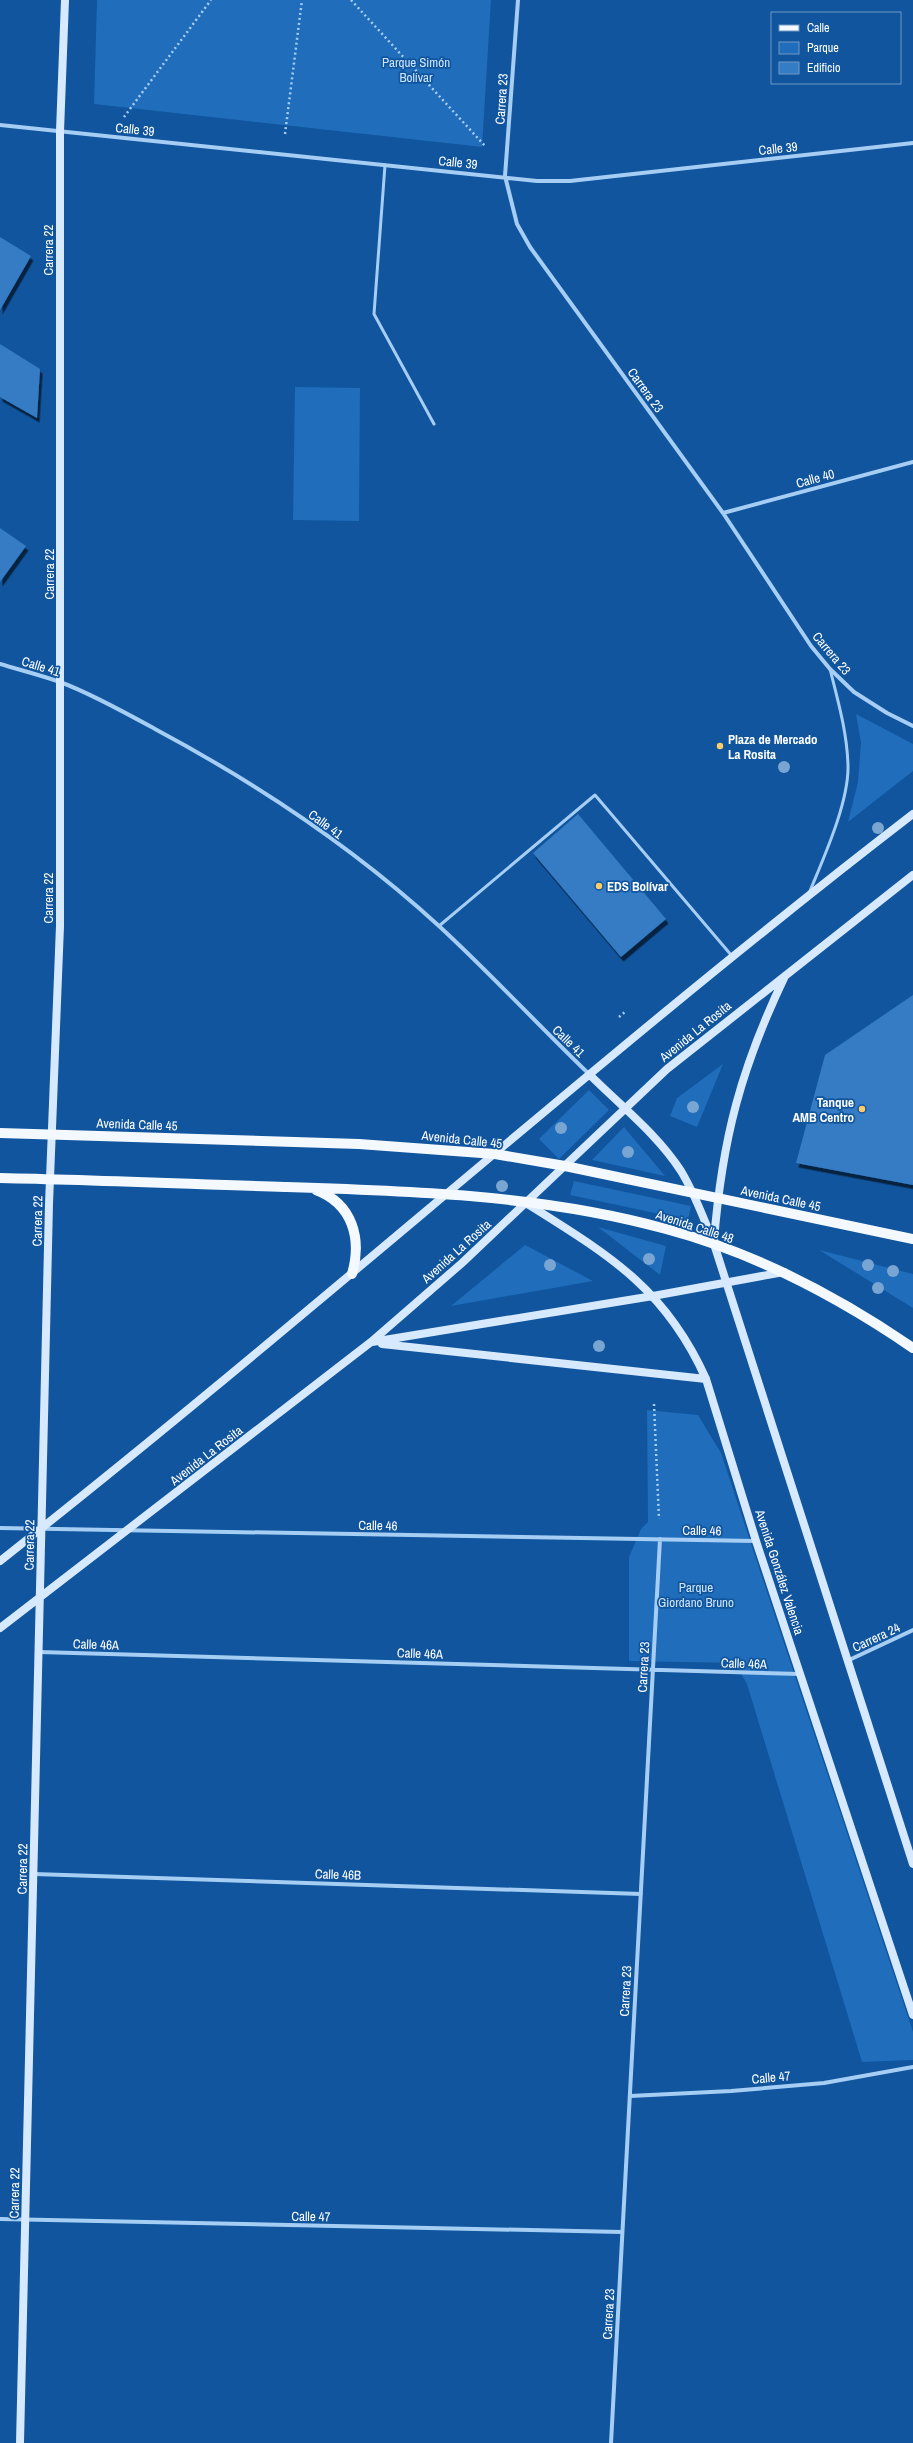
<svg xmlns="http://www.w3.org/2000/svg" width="913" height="2443" viewBox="0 0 913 2443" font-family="'Archivo Narrow',sans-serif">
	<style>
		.green { fill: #1f6dbb }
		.building { fill: #347cc4; filter: url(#shadow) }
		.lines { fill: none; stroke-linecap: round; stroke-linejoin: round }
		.path { stroke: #a6cef5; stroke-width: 2.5; stroke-dasharray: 2 3; stroke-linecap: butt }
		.lane { stroke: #a6cef5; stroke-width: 3 }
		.street { stroke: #a6cef5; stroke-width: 4 }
		.secondary { stroke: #d6e9fe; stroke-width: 8 }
		.primary { stroke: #f4f9ff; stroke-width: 10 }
		.tree { fill: #79a5d2 }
		.poi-dot { fill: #ffcc6a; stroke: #10559d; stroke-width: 1.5 }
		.labels { text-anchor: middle; stroke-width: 3.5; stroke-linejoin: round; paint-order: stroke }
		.park-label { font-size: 13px; fill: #cfe7fe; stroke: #10559d }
		.street-label { font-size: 13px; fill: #fff; stroke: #10559d }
		.poi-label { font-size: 13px; font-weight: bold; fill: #fff; stroke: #10559d; text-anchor: start }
	</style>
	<defs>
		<filter id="shadow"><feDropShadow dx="2.5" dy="4.5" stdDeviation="0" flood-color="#0009"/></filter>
	</defs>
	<rect width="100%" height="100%" fill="#10559d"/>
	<path class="green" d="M97,0H491L482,147L94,104Z
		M295,387L360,388L359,521L293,520Z
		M856,714L913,744V771L848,822L858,782L861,743Z
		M723,1064L697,1127L670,1116L677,1098Z
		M589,1090L609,1110L559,1159L539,1139Z
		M624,1127L665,1176L592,1160Z
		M574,1181L691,1206L688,1220L570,1195Z
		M598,1227L666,1246L660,1275Z
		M525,1245L593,1281L451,1306Z
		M819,1250L913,1274V1308Z
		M647,1410L698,1415L721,1453L913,2032V2060L862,2062L747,1684L735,1663L629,1661V1557L641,1529L648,1522Z"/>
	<path class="building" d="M0,237L31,256L0,310Z
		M0,344L40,369L37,418L0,397Z
		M0,528L26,546L0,582Z
		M578,814L666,919L621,957L533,853Z
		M913,995V1185L796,1163L825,1055Z"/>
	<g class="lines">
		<path class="path" d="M351,0L486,147
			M124,117L211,0
			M285,134L302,0
			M619,1017L625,1012
			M654,1404L659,1519"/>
		<path class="lane" d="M385,165L374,314L434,424
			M810,891C824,857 849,802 848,765C847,732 838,701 830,669
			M439,926L595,795L732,956"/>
		<path class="street" d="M518,0L505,176L517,224L530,247L723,513L811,646L830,669L854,692L887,713L913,726
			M0,125L537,181H570L913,143
			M723,513L913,462
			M0,664C20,670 40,675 60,682C90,693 126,713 155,729C256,783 354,848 439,926C491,974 539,1026 590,1075
			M0,1528L755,1541
			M39,1652L800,1674
			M847,1661L913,1630
			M34,1874L641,1894
			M630,2096L731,2091L824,2083L913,2067
			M0,2219L622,2232
			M611,2443L660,1539"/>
		<path class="secondary" d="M590,1075C621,1106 657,1134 681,1171C695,1194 704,1219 714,1244L913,1864
			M526,1203C607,1254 665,1287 706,1379L756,1541L913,2015
			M714,1241C722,1139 741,1068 785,976
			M372,1342L653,1296L784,1272
			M382,1344L706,1379
			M0,1561C309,1318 601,1054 913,814
			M0,1628L371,1342L462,1263L667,1069L913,875
			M20,2443L49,1204L60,926V131L65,0"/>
		<path class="primary" d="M0,1133L359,1144L495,1154L565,1166L913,1239
			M0,1178C95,1180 190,1184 285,1187C412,1191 543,1195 666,1229C756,1253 837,1296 913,1348
			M316,1190C353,1204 362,1239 352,1274"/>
	</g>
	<g class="tree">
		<circle cx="784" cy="767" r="6"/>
		<circle cx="878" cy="828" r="6"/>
		<circle cx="693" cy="1107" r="6"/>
		<circle cx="561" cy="1128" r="6"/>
		<circle cx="628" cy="1152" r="6"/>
		<circle cx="502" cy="1186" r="6"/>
		<circle cx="649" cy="1259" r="6"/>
		<circle cx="550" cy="1265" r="6"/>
		<circle cx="868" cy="1265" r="6"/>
		<circle cx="893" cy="1271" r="6"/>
		<circle cx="878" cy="1288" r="6"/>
		<circle cx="599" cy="1346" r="6"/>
	</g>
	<g class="poi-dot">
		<circle cx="720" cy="746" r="4"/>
		<circle cx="599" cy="886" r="4"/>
		<circle cx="862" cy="1109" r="4"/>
	</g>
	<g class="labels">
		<g class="park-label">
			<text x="416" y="67">Parque Simón<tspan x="416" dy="15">Bolívar</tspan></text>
			<text x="696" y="1592">Parque<tspan x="696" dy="15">Giordano Bruno</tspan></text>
		</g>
		<g class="street-label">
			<text transform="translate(501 99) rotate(-86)" y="5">Carrera 23</text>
			<text transform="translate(135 129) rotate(6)" y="5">Calle 39</text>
			<text transform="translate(778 148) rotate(-6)" y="5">Calle 39</text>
			<text transform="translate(458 162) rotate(6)" y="5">Calle 39</text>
			<text transform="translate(48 250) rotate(-90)" y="5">Carrera 22</text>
			<text transform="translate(646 390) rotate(54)" y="5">Carrera 23</text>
			<text transform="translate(815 478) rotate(-15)" y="5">Calle 40</text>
			<text transform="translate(49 574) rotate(-90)" y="5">Carrera 22</text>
			<text transform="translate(832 653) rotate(50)" y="5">Carrera 23</text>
			<text transform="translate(41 666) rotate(17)" y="5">Calle 41</text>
			<text transform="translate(326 824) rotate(36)" y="5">Calle 41</text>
			<text transform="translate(48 898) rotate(-90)" y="5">Carrera 22</text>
			<text transform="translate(695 1031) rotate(-39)" y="5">Avenida La Rosita</text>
			<text transform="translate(569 1041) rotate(44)" y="5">Calle 41</text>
			<text transform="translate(137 1124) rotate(2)" y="5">Avenida Calle 45</text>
			<text transform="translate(462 1139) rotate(6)" y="5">Avenida Calle 45</text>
			<text transform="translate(781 1198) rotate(12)" y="5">Avenida Calle 45</text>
			<text transform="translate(37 1221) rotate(-89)" y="5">Carrera 22</text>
			<text transform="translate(695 1226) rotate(18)" y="5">Avenida Calle 48</text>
			<text transform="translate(456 1251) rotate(-42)" y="5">Avenida La Rosita</text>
			<text transform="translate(206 1455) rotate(-38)" y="5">Avenida La Rosita</text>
			<text transform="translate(378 1525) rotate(1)" y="5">Calle 46</text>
			<text transform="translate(702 1530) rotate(1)" y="5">Calle 46</text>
			<text transform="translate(29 1545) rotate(-89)" y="5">Carrera 22</text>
			<text transform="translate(780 1572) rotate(72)" y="5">Avenida González Valencia</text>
			<text transform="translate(876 1637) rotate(-25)" y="5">Carrera 24</text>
			<text transform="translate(96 1644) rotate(2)" y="5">Calle 46A</text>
			<text transform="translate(420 1653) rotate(2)" y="5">Calle 46A</text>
			<text transform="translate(744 1663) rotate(2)" y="5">Calle 46A</text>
			<text transform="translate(643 1667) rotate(-87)" y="5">Carrera 23</text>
			<text transform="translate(22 1869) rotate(-89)" y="5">Carrera 22</text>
			<text transform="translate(338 1874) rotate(2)" y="5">Calle 46B</text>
			<text transform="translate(625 1991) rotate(-87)" y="5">Carrera 23</text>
			<text transform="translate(771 2077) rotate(-5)" y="5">Calle 47</text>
			<text transform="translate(14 2193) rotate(-89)" y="5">Carrera 22</text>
			<text transform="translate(311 2216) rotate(1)" y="5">Calle 47</text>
			<text transform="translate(608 2314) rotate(-87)" y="5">Carrera 23</text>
		</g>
		<g class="poi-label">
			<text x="728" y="744">Plaza de Mercado<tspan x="728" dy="15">La Rosita</tspan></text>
			<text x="607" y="891">EDS Bolívar</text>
			<text x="854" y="1107" text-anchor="end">Tanque<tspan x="854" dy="15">AMB Centro</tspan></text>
		</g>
	</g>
	<rect x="771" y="12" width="130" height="72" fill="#10559d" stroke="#7099c4"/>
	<rect x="779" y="25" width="20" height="6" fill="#f4f9ff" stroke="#7099c4"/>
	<text x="807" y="32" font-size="12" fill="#ffffff">Calle</text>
	<rect x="779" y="42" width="20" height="12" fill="#1f6dbb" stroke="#7099c4"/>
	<text x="807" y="52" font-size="12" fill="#ffffff">Parque</text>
	<rect x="779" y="62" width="20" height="12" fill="#347cc4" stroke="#7099c4"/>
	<text x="807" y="72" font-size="12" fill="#ffffff">Edificio</text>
</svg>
